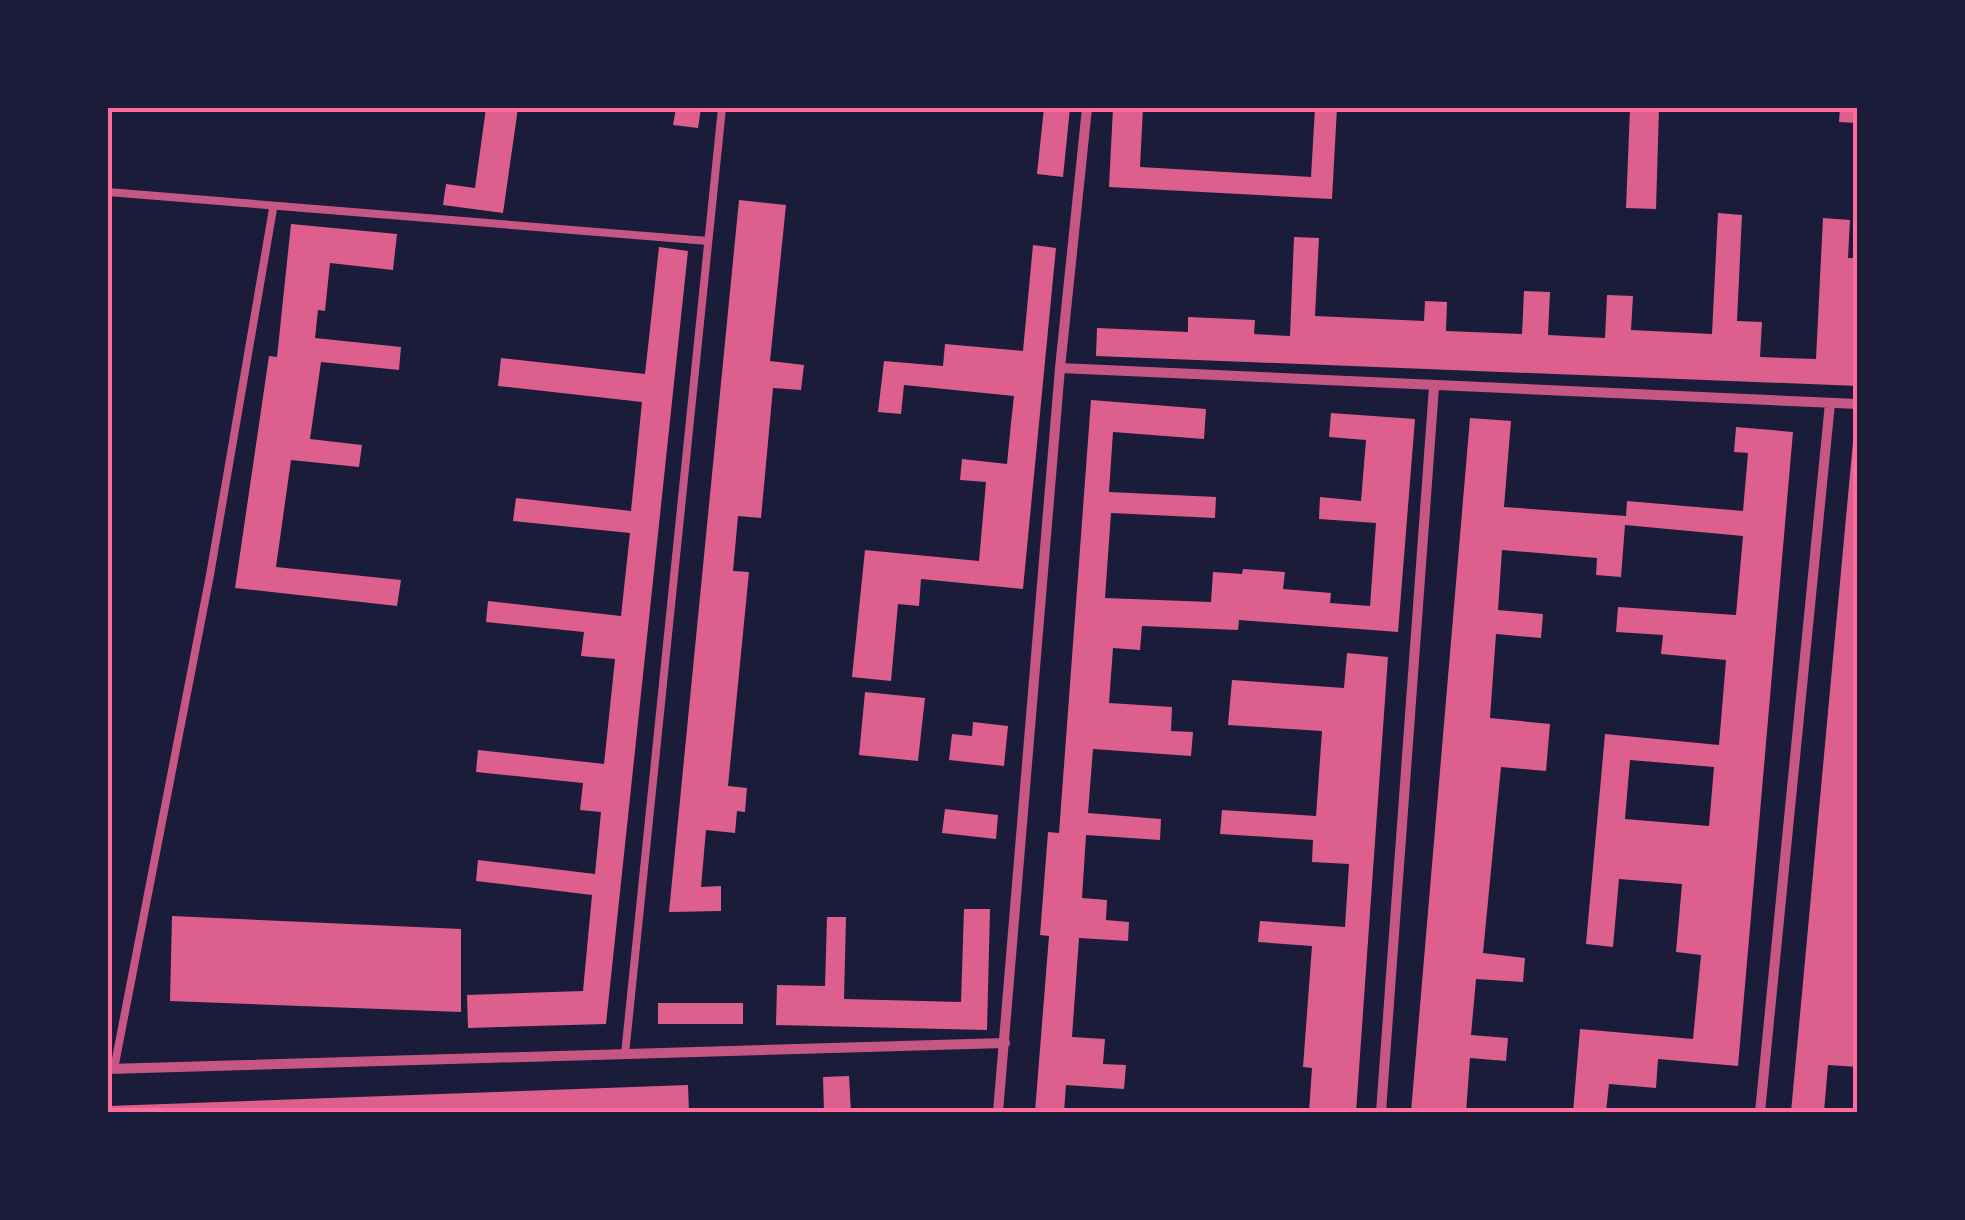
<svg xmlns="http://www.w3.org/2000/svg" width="1965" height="1220" viewBox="0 0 1965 1220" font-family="Bitter,serif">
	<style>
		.building { fill: #dd5f8e; fill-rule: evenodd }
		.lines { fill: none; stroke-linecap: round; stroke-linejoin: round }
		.service { stroke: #c65784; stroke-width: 8 }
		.minor { stroke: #c65784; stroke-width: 10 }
		.neatline { fill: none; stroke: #ff6b9d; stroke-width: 4 }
	</style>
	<rect width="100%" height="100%" fill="#1b1b3a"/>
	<path class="building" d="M486,108H518L503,213L443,205L446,184L475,188Z
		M676,108H701L698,128L673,125Z
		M1044,108H1070L1063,177L1037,174Z
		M1113,108H1143L1140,167L1311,177L1315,108H1337L1332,199L1109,187Z
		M1630,108H1659L1656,209L1626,208Z
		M1840,108H1858V123L1839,122Z
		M739,200L786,205L770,361L804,365L801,390L773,388L761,518L738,516L733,571L749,572L728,786L747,788L745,812L737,811L735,833L706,830L701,887L721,886V911L669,912Z
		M1718,213L1742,215L1737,321L1762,322L1760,357L1816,359L1823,218L1850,220L1848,258H1858V386L1096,356L1097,328L1188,332V317L1255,320L1254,334L1290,336L1294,237L1319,238L1315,316L1424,321L1425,301L1447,302L1446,331L1522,334L1524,291L1550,292L1548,335L1605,338L1607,295L1633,296L1631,330L1712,334Z
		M291,224L397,234L393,270L330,263L325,311L318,310L315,338L401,347L399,370L321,362L310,439L362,445L359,467L291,460L276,567L401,580L397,606L235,588L269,356L277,357Z
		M1033,245L1056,248L1023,589L921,579L919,606L898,604L891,681L852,677L865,550L979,561L986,482L960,480L962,459L1007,464L1011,423L1014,396L904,385L901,414L878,412L884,361L943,366L945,344L1023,351Z
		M659,247L688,251L606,1024L468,1028L467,995L583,991L592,895L476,881L478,860L595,874L601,812L580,810L583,783L476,772L478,750L604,764L615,659L581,656L584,632L486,622L488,601L621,616L630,533L513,521L516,498L631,511L642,402L498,386L501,358L645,374Z
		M1091,400L1206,409L1204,439L1113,432L1109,492L1216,497L1215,518L1111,513L1105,598L1211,602L1213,572L1242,574L1243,569L1285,572L1283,589L1331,593L1330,603L1370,606L1376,523L1319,519L1320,497L1361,501L1366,440L1329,437L1331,413L1415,419L1398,632L1239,620L1238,630L1142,626L1140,650L1113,648L1109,703L1172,707L1171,731L1193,732L1191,756L1093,749L1088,813L1161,819L1160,840L1086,835L1082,898L1107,900L1106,920L1129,922L1128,941L1079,938L1072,1037L1105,1039L1103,1064L1126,1065L1124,1089L1066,1085L1064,1112H1035L1049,936L1040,935L1048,832L1059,833Z
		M1470,418L1511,421L1504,507L1626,516L1627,501L1743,511L1748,453L1734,452L1736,427L1793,432L1738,1066L1658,1059L1656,1088L1609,1084L1606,1112H1573L1580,1029L1693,1039L1701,955L1676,952L1682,884L1619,879L1613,947L1586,944L1605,734L1719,745L1726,660L1661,654L1663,635L1616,632L1618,607L1736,615L1743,536L1625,525L1621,577L1596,575L1597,558L1502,550L1498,610L1543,614L1541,638L1496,634L1490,718L1550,724L1546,771L1501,767L1483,953L1525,958L1523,982L1476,979L1471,1035L1508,1038L1506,1061L1470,1058L1466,1112H1411ZM1630,760L1714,767L1709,826L1625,819Z
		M1854,431H1858V1067L1828,1065L1824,1112H1791Z
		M1347,653L1388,657L1356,1112H1309L1312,1068L1303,1067L1312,946L1258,942L1260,921L1345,927L1349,864L1312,862L1313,840L1220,834L1222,810L1316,816L1322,731L1228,725L1232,680L1344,688Z
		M865,692L925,698L918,761L859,755Z
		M973,722L1008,726L1004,766L949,760L952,734L972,736Z
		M945,809L998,815L996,839L942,833Z
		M964,909H990L987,1030L776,1025L777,985L825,986L827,917H846L844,999L961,1002Z
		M172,916L461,929V1012L170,1001Z
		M658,1003H743V1024H658Z
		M849,1076L851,1112H824L823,1077Z
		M688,1085L689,1112H108V1106Z"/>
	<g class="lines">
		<path class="service" d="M108,192L708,241
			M625,1054L722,108
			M114,1069L210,575L273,209"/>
		<path class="minor" d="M1060,368L1858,404
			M108,1069L1005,1043
			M998,1112L1060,368L1087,108
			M1381,1112L1434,387
			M1760,1112L1830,403"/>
	</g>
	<rect width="1965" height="1220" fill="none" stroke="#1b1b3a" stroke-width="220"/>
	<rect x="110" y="110" width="1745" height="1000" class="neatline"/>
</svg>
